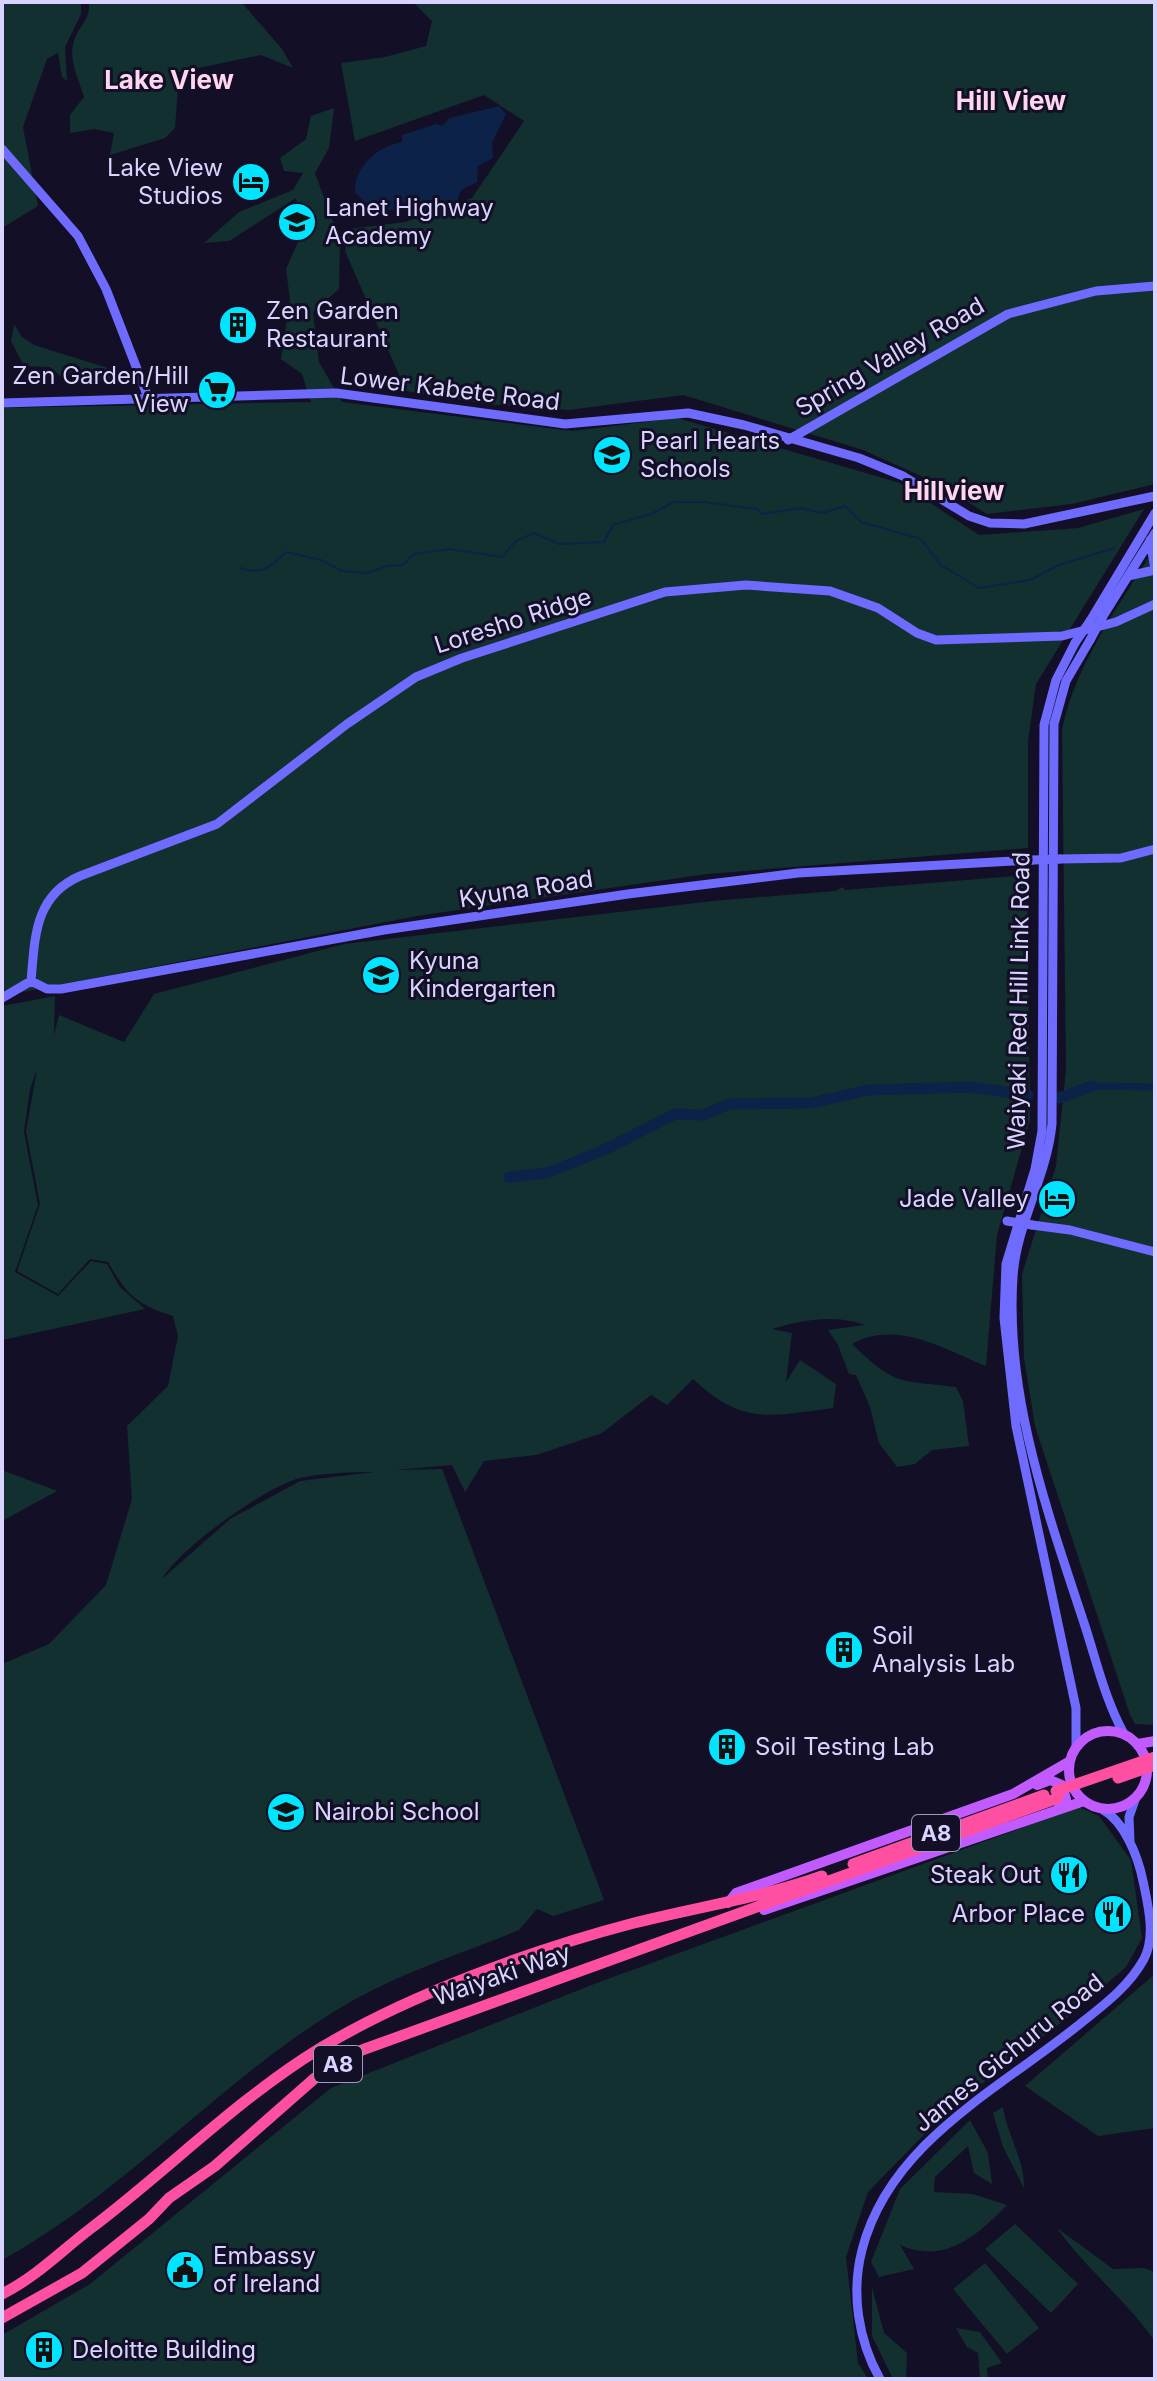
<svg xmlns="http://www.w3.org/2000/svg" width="1157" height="2381" viewBox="0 0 1157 2381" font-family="Inter,sans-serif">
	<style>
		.green { fill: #12302f; fill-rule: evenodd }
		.water { fill: #0c2248 }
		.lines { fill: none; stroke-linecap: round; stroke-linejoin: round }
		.stream { stroke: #0c2248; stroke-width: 2 }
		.canal { stroke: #0c2248; stroke-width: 7 }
		.river { stroke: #0c2248; stroke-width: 11 }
		.secondary { stroke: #6f6bff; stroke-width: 9 }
		.primary { stroke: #c25bff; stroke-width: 10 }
		.highway { stroke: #ff4fa3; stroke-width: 11 }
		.secondary-bridge { stroke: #6f6bff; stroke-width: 9 }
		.highway-bridge { stroke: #ff4fa3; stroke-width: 11 }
		.labels { text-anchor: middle; stroke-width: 6; stroke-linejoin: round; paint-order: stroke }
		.shield { fill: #130f26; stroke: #9e99be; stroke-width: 2 }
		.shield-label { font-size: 22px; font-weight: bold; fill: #d9d4ff }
		.poi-label { font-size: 24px; fill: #d9d4ff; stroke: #130f26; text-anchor: start }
		.street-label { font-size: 24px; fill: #d9d4ff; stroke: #130f26 }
		.neighbourhood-label { font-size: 26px; font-weight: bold; fill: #ffd6f0; stroke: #130f26 }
	</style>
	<rect width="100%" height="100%" fill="#130f26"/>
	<path class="green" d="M2,2H81V14L65,47L67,81L62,77L58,53L47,59L23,127L38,206L2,228Z
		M89,2H248L243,4L282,49L293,68L261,55L179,72L175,128L165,138L110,155L114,133L94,129L70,133V115L84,97C78,77 67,58 75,38C81,23 90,20 89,2Z
		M413,2H1155V484L1072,504L987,514L943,486L863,450L683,395L569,410L485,404L406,391L345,251L349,229L405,222L472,198L524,121L484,95L355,141L341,63L385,57L426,46L432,21Z
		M334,108L329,148L315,173L340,241L339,289L313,312L319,362L342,402L572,431L677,418L900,483L979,535L1078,528L1144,509L1036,684L1028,741V848L707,874L417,916L2,996V408L311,402L302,374L281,359L290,300L286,269L303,231L296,198L229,241L204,243L239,212L293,190L303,173L284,171L280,158L306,139L311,116Z
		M14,324L22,337L34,345L124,373L129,380L69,384L50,367L24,366L11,341Z
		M1155,547V1725L1135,1724L1130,1715L1035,1426L1024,1358L1022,1274L1056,1166L1066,1070L1062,730C1075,664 1120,605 1155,547Z
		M1027,875L1030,1120L997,1235L986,1366C944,1349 896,1319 852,1344C895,1386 899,1380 956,1387L963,1401L969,1446L932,1450L915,1464L897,1467L879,1443L870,1407L856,1375L849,1374L838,1345L828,1330L865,1325C835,1314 802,1320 772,1329L792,1333L786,1382L800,1360L836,1384L833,1408C771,1416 743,1426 693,1379L667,1405L651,1395L602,1433L536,1455L484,1461L465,1492L452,1465L395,1470L442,1469L604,1900L553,1916L537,1909L519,1930C461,1954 399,1973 345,2005C223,2077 126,2192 2,2260V1664L49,1644L106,1585L132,1499L127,1426L168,1386L178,1336L173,1316C137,1305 126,1294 108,1262L90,1259L58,1294L17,1271L40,1204L26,1131L37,1070L30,1089L24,1132L38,1205L15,1272L58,1296L91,1261L107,1264L120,1287L145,1309L2,1340V1006L55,996L54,1035L59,1015L124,1042L154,994L344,944L713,901L835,891L843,887L845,890ZM374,1472L300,1481L230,1519L162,1579C180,1548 265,1487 300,1478C322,1473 351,1472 374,1472Z
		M2,1470L57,1491L2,1521Z
		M1079,1807L1099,1816L1131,1860L1142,1938L1126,1967L1061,2023L949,2109L868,2192L846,2257L858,2363L868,2379H2V2335L90,2284L331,2088L602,1981Z
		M1155,1974V2128L1098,2136L1025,2086Z
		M1003,2107C1007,2135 1025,2160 1024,2188L1003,2147L993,2113Z
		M970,2120L988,2153L992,2184L974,2173L968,2146L935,2177L934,2192L973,2194L1007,2205C978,2235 945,2265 900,2245L914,2269L879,2277L871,2262L900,2189Z
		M1015,2224L1078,2284L1051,2313L985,2249Z
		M1057,2228L1113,2269L1144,2268L1155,2272V2341C1124,2298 1087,2270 1057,2228Z
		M985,2263L1039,2328L1007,2354L953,2289Z
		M872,2287L884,2333L907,2353L906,2379H893L872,2336Z
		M956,2328L980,2332L1002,2363L987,2368L988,2379H980L978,2353L967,2347Z"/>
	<path class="water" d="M499,106L506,114L492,143L493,158L478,166L477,182L461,190L456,204L439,212L372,209L355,192C354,168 377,146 402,142V135L436,124L442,126L450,118Z"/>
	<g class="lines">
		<path class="stream" d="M241,568C263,576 271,566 286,552L321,560L342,571L368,573L387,566L403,565L414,554L449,549L502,557L516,541L534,533L559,544L604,542L613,525L651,514L674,502H704L757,509L763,514L801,508L822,513L845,506L861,522L921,539L941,565L979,588L1030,580L1059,565L1115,548"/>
		<path class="canal" d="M1092,1086L1155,1087"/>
		<path class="river" d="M1059,1098L1092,1086
			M509,1177L547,1173L602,1151L675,1114L703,1115L729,1104L811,1103L868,1090L972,1087L1028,1095"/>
		<path class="secondary" d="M2,149L78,236L106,289L149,400
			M2,403L336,393L565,424L688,413L744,425L859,458L903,476L969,516L990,523L1024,524L1155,496
			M788,440L1008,314L1096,291L1155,286
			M1150,540L1155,569
			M1128,576L1155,570
			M1103,616L1155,533
			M1090,621L1155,513
			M1090,640L1066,681L1054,724L1052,1124C1047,1177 1016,1225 1013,1277C1005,1397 1048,1513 1085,1626C1097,1663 1105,1699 1124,1734
			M1075,643L1056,680L1044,725L1042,1131L1035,1169L1006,1264L1004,1318L1016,1426L1076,1708V1747
			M1060,859L1121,858L1155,849
			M31,981L47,989H61L384,930L628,894L798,873L1033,860
			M2,998L31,981C35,938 34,896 80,876L217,824L347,724L416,677L462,658L665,592L746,585L830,591L878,608L917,633L936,640L1062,636L1116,622L1155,604
			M1032,1225L1070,1230L1155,1252
			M1130,1842L1129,1817L1135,1800
			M880,2379C858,2340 851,2293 862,2250C889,2144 996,2091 1076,2027C1101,2007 1128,1988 1144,1959C1156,1936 1148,1905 1143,1881C1138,1857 1125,1822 1102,1809"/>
		<path class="primary" d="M1069 1770a39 39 0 1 1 78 0a39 39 0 1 1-78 0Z
			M1138,1744L1155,1741
			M1037,1785L1050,1780L1062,1785L1066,1799L1059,1807
			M728,1903L736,1893L1013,1794L1070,1761
			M764,1910L1084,1801"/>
		<path class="highway" d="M853,1864L1044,1795
			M2,2294C36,2277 60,2252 90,2229C167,2171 236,2100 319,2049C406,1996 534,1949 634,1923C697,1907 760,1898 822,1876
			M2,2318L82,2273L149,2219L169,2198L215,2166L315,2078L362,2050L1058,1798"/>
		<path class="secondary-bridge" d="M1090,640L1103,616
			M1075,643L1090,621
			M1033,860L1060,859
			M1007,1221L1032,1225"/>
		<path class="highway-bridge" d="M1118,1778L1155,1765
			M1056,1791L1155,1757"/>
	</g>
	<defs>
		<symbol id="hotel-disc" viewBox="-11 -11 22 22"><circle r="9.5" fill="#00e5ff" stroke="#130f26"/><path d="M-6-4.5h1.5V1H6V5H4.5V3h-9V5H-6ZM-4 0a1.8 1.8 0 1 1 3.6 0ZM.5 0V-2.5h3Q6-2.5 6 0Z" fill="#111"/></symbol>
		<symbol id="school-disc" viewBox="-11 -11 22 22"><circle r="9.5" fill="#00e5ff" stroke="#130f26"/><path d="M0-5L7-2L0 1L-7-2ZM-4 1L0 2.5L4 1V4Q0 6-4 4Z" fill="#111"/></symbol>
		<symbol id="building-disc" viewBox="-11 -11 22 22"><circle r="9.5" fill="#00e5ff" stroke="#130f26"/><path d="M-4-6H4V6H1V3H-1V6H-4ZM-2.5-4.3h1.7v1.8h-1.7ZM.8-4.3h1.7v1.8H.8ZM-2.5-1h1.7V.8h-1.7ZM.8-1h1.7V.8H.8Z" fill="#111"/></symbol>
		<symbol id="supermarket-disc" viewBox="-11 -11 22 22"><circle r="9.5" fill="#00e5ff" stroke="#130f26"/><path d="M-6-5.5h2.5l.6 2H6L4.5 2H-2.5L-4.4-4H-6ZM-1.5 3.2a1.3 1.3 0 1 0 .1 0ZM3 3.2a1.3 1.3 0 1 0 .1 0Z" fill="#111"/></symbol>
		<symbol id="restaurant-disc" viewBox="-11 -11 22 22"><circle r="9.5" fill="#00e5ff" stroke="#130f26"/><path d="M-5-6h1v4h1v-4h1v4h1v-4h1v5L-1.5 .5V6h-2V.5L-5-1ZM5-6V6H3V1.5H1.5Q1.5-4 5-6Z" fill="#111"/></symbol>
		<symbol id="civic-disc" viewBox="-11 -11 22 22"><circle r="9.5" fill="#00e5ff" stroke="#130f26"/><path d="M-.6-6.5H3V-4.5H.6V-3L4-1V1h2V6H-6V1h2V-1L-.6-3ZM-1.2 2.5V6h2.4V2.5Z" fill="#111"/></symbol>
	</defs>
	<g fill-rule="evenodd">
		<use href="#hotel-disc" x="229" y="160" width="44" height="44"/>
		<use href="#school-disc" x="275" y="200" width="44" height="44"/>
		<use href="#building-disc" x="216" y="303" width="44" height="44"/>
		<use href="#supermarket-disc" x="195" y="368" width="44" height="44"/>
		<use href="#school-disc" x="590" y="433" width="44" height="44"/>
		<use href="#school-disc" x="359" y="953" width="44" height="44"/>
		<use href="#hotel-disc" x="1035" y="1177" width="44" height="44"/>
		<use href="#building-disc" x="822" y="1628" width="44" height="44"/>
		<use href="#building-disc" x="705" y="1725" width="44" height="44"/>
		<use href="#school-disc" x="264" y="1790" width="44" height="44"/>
		<use href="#restaurant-disc" x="1047" y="1853" width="44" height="44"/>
		<use href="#restaurant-disc" x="1091" y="1892" width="44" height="44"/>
		<use href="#civic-disc" x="163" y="2248" width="44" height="44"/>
		<use href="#building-disc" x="22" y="2328" width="44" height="44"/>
	</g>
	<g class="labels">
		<g class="shield">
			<rect x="912" y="1815" width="48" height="36" rx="6"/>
			<rect x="314" y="2046" width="48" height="36" rx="6"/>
		</g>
		<g class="shield-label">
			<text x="936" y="1841">A8</text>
			<text x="338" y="2072">A8</text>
		</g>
		<g class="poi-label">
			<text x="223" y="176" text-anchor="end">Lake View<tspan x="223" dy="28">Studios</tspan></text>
			<text x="325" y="216">Lanet Highway<tspan x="325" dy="28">Academy</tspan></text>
			<text x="266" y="319">Zen Garden<tspan x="266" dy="28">Restaurant</tspan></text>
			<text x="189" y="384" text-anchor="end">Zen Garden/Hill<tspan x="189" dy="28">View</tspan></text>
			<text x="640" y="449">Pearl Hearts<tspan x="640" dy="28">Schools</tspan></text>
			<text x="409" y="969">Kyuna<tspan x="409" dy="28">Kindergarten</tspan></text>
			<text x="1029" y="1207" text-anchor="end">Jade Valley</text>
			<text x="872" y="1644">Soil<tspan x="872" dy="28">Analysis Lab</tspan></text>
			<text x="755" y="1755">Soil Testing Lab</text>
			<text x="314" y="1820">Nairobi School</text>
			<text x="1041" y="1883" text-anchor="end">Steak Out</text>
			<text x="1085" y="1922" text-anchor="end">Arbor Place</text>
			<text x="213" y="2264">Embassy<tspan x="213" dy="28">of Ireland</tspan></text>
			<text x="72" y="2358">Deloitte Building</text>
		</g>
		<g class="street-label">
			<text transform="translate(890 357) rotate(-30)" y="8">Spring Valley Road</text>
			<text transform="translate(450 389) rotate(7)" y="8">Lower Kabete Road</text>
			<text transform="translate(513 621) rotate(-18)" y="8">Loresho Ridge</text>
			<text transform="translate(526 889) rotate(-9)" y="8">Kyuna Road</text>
			<text transform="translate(1019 1001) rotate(-89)" y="8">Waiyaki Red Hill Link Road</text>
			<text transform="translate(502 1975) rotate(-19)" y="8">Waiyaki Way</text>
			<text transform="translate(1009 2053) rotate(-39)" y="8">James Gichuru Road</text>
		</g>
		<g class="neighbourhood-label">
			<text x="169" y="89">Lake View</text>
			<text x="1011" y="110">Hill View</text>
			<text x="954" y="500">Hillview</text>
		</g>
	</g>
	<rect width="1157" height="2381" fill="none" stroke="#d9d4ff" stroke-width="8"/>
</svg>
